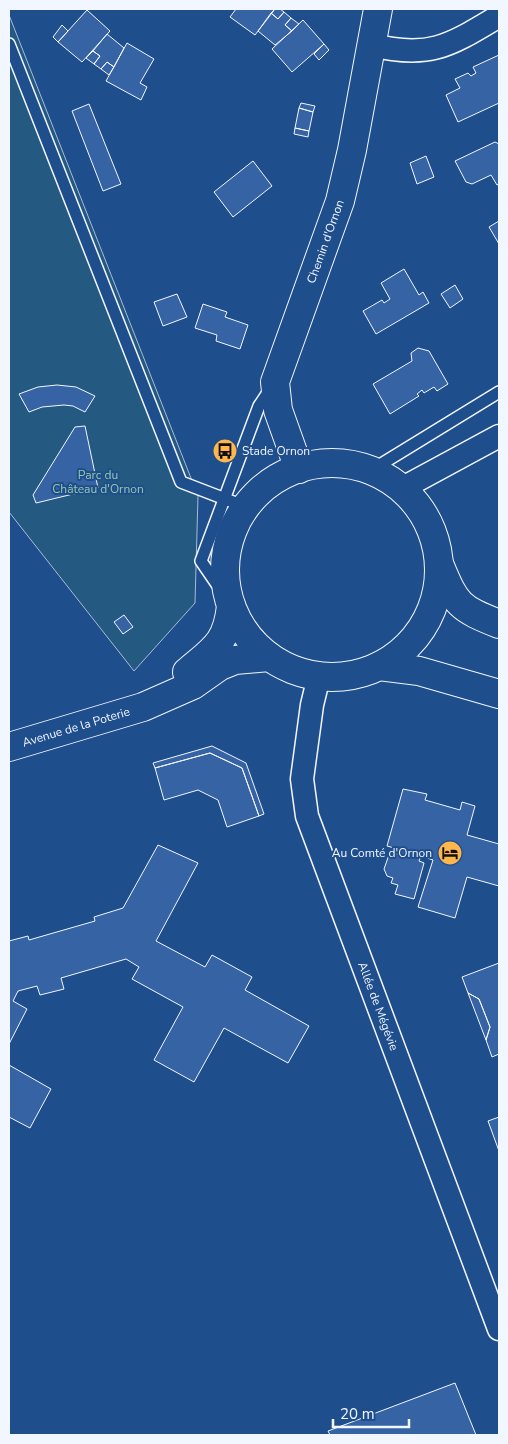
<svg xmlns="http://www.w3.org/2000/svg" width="508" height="1444" viewBox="0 0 508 1444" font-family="'Nunito Sans',sans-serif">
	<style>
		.green { fill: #245a82; stroke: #a8bbd7 }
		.building { fill: #3563a3; stroke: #f2f6ff }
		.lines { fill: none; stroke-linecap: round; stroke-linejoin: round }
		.lane-casing { stroke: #f2f6ff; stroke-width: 14 }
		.street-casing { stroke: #f2f6ff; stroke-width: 25 }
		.secondary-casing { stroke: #f2f6ff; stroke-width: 30 }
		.lane { stroke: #1f4e8c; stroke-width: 11 }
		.street { stroke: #1f4e8c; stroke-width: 22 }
		.secondary { stroke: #1f4e8c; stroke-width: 28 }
		.labels { text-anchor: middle; stroke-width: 4; stroke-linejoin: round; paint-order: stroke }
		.street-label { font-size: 12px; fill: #f2f6ff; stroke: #1f4e8c }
		.poi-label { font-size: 12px; fill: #f2f6ff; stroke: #1f4e8c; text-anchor: start }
		.park-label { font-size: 12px; fill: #97c8a6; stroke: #1f4e8c }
	</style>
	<rect width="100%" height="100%" fill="#1f4e8c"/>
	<path class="green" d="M9,15L198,496L195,603L134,671L9,512Z"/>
	<path class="building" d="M236,9H275L255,35L230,17Z
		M275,9H280L284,12L278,19L271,13Z
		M87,10L110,31L82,62L58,42Z
		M284,12L291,18L285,25L292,31L275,45L258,31L271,13L278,19Z
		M291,18L299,24L292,31L285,25Z
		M303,20L324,44L292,72L272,49Z
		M62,25L68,31L58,42L53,37Z
		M107,34L124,48L114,67L107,62L101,69L94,64L100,56L93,51Z
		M127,43L154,59L140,83L147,87L141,100L106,81Z
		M324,44L329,50L319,60L314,54Z
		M93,51L100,56L94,64L86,58Z
		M499,55V103L458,122L446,95L460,88L455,79L468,73L471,76L476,73L473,67Z
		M107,62L114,67L109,75L101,69Z
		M301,103L315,106L313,112L299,108Z
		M89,104L121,184L103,191L72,111Z
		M299,108L313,112L309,131L295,128Z
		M295,128L309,131L308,137L294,134Z
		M495,142L499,144V184L497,185L491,175L472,184L466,182L455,161Z
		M426,156L434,177L417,184L410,163Z
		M253,161L272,186L233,217L214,192Z
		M499,221V244L489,227Z
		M404,269L419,295L423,292L429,303L376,334L363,311L382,300L384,303L390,299L381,283Z
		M455,285L463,299L450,308L441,294Z
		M177,294L187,317L163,326L154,302Z
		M203,304L227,312L225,317L248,325L240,349L216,341L217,335L195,328Z
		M418,348L429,351L448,384L437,391L434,387L424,393L422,390L417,394L419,396L390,414L373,384L412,361L411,353Z
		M57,385L76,387L95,396L85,412L73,406L64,405L42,407L29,412L19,394L38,387Z
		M85,426L98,488L36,503L33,495L75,427Z
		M124,615L133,627L123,634L114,622Z
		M212,746L246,763L264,814L259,816L242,768L210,753L155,768L153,763Z
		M210,753L242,768L259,816L227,827L218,800L198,790L164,800L155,768Z
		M403,789L427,794L425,800L460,810L462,802L475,806L467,835L499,844V886L467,877L455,918L418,907L433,860L421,856L419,861L424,863L414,899L395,894L398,885L391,883L393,878L387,876L384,869L390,852L400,855L401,850L387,846Z
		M158,845L198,863L156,941L205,967L212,955L252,977L245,990L309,1026L288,1063L224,1028L194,1082L154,1060L183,1007L132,979L139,967L126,959L61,978L64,989L40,995L37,986L18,991L13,1001L27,1009L9,1044V941L28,936L29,940L95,921L94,917L123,908Z
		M499,963V1054L492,1057L486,1040L490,1027L479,999L468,993L462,977Z
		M468,993L479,999L490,1027L486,1040Z
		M9,1065L51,1089L30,1128L9,1117Z
		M499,1117V1151L488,1121Z
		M455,1383L476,1435H330L328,1431Z"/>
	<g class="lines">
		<defs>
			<path id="lane" d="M9,44L181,482L246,507
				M370,471L499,392
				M229,602L201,561L259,406L271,388"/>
			<g id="street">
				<path d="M371,45C430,59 449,46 499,16"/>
				<path d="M401,489L499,436"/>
				<path id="s1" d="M319,676L312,705L302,779L307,816L499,1329"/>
			</g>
			<g id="secondary">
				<circle cx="332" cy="570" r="107"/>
				<path id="s2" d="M299,469L278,410L275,382L340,201L352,150L378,9"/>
				<path d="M440,566C456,605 459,608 499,624"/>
				<path d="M379,666L419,671L499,694"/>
				<path d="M187,672C214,649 227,643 231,606"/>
				<path id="s3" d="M9,747L143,707L193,685L220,666L235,660L269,657"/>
			</g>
		</defs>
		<use href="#lane" class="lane-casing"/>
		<use href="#street" class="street-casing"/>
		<use href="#secondary" class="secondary-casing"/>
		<use href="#lane" class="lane"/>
		<use href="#street" class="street"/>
		<use href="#secondary" class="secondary"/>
	</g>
	<defs>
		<symbol id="bus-disc" viewBox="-11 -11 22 22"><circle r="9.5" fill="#ffb74d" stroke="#1f4e8c"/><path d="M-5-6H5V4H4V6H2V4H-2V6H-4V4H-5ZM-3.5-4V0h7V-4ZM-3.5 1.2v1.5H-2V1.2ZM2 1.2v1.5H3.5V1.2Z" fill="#111"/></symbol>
		<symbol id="hotel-disc" viewBox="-11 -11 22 22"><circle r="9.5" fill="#ffb74d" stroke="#1f4e8c"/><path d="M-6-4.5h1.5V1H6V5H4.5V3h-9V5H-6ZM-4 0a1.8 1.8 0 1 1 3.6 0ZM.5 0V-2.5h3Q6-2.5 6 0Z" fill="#111"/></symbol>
	</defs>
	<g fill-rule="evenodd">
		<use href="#bus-disc" x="211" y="437" width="28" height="28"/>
		<use href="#hotel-disc" x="436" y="839" width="28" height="28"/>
	</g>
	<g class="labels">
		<g class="street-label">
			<text dy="4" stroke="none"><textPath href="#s2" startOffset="240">Chemin d'Ornon</textPath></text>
			<text dy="4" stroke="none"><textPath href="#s3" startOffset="70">Avenue de la Poterie</textPath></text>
			<text dy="4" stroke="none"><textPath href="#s1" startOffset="345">Allée de Mégévie</textPath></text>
		</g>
		<g class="poi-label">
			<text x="242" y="455">Stade Ornon</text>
			<text x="432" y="857" text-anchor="end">Au Comté d'Ornon</text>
		</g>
		<g class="park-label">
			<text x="98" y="479">Parc du<tspan x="98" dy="14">Château d'Ornon</tspan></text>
		</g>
	</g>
	<rect width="508" height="1444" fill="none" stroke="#f2f6ff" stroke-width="20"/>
	<path d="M333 1419v8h76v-8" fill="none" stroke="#f2f6ff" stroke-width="2.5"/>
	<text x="340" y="1419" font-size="15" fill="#f2f6ff" stroke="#1f4e8c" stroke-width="4" paint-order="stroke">20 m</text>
</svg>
